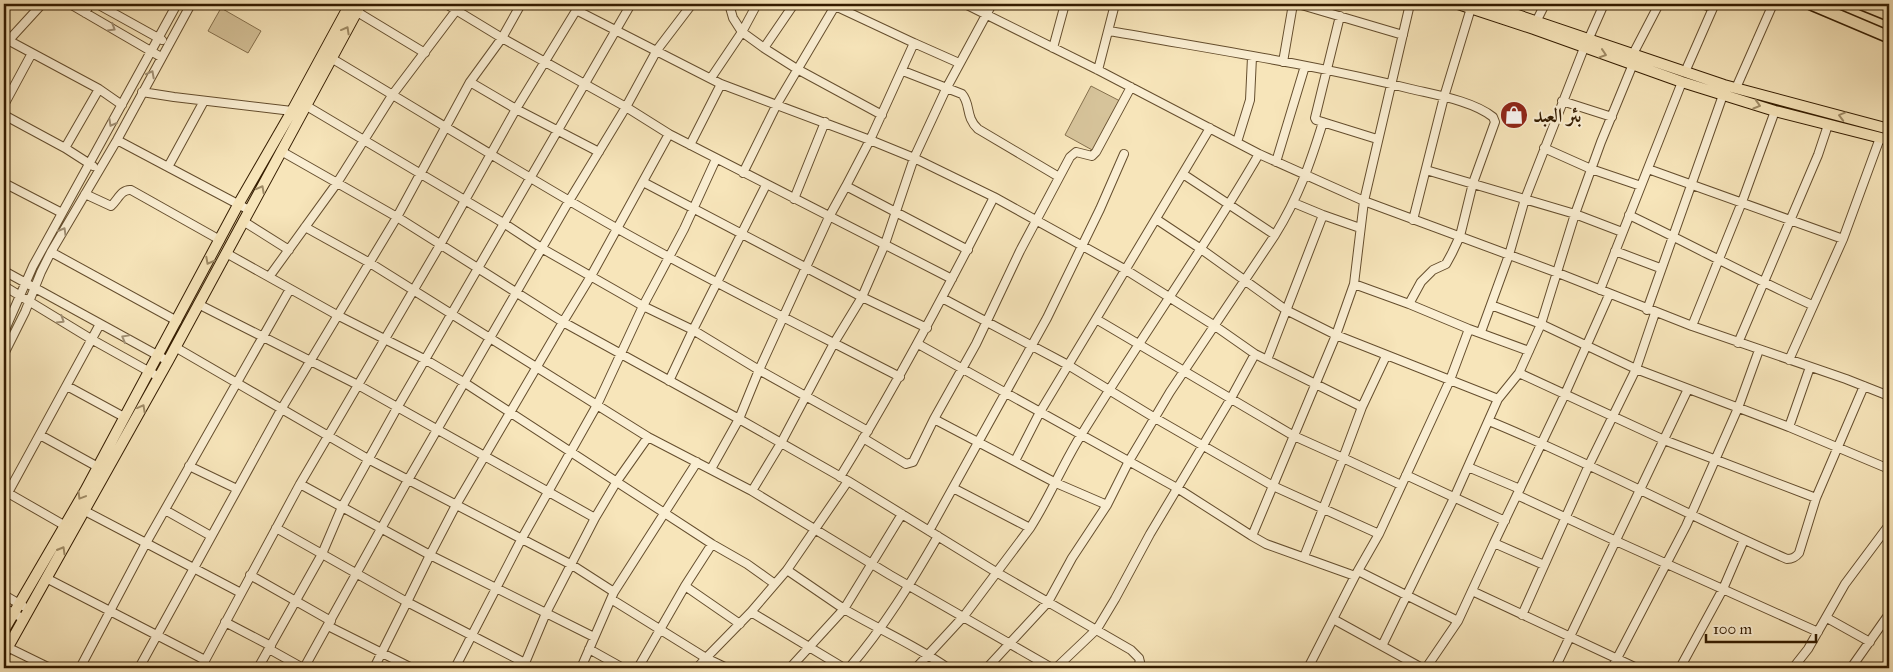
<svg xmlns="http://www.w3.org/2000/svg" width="1893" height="672" viewBox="0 0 1893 672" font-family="'IM FELL Great Primer',Amiri,serif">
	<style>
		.green { fill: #d6c39a; stroke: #85704d }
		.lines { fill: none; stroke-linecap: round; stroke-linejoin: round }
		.minor-casing { stroke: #654e2e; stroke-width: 10 }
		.major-casing { stroke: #341c00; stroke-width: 12 }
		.highway-casing { stroke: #341c00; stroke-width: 14 }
		.minor { stroke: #faeed2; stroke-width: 8 }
		.major { stroke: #f7e5ba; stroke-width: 10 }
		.highway { stroke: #f7e5ba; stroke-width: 11 }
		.oneway { stroke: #a19074 }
		.oneway2 { stroke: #9f8b66 }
		.labels { text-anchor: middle; stroke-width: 4; stroke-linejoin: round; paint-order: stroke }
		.poi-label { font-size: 20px; font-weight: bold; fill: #341c00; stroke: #faeed2; text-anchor: start }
	</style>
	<rect width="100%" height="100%" fill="#f7e5ba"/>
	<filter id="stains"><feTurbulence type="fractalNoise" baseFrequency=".004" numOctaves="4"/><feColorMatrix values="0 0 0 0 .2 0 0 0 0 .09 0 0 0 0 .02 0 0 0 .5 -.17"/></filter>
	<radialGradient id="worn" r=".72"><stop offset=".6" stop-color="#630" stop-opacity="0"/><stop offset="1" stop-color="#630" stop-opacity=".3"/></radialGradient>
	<path class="green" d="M221,8L261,31L248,53L208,31Z
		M1091,86L1120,101L1094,151L1065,135Z"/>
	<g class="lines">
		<defs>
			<path id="minor" d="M70,4L161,57
				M97,4L162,40
				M344,4L425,53
				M446,4L502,38L626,107L669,134L952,279
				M631,4L397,408L342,507L430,555L456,505L563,322L591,276L669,134
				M729,4L733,18L742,32L764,48L797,69L882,115
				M965,4L1098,70L1259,154L1364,201L1558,273L1692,326L1846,379L1889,396
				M1298,4L1403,35
				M576,10L721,84L870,140L914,158L994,197L1126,270L1215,326L1255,354L1362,407L1343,458L1294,436L1096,319L1210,128
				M85,13L90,4
				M1340,16L1315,118L1316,120L1377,139
				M1535,24L1545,4
				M1110,31C1210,49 1312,64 1411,89C1436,95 1473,101 1493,117L1495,122L1473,183L1460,236L1452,253L1446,264L1433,270L1421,282L1409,304L1354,284
				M4,38L99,89L122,105
				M1589,38L1604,4
				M9,40L42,4
				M764,48L794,4
				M1053,48L1065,4
				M1633,54L1659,4
				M331,58C427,115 521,174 618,229C710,281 805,328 900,377
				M1283,62L1293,4
				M1098,70L1115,4
				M903,71L962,94C971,104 965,117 978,129L1059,177
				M1685,72L1713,8L1702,4
				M711,78L742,32L757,4
				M470,82L516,109L599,152
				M1736,88L1773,4
				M142,92L174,97L292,111
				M1562,101L1612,117
				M4,105L32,53
				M305,105L505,224L543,249L643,306L693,330L759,370L868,431
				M4,115L65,148L93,166
				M117,140L249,210
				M1237,142L1250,100L1252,57
				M690,145L721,84
				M65,148L99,89
				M1544,148L1591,169L1641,186
				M281,151L397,217L563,322L739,419L848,481L996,572L1131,650L1139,658L1140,662L1136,668
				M1276,162L1305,66
				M168,167L204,101
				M1648,169L1843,239
				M1426,170L1575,214L1622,232
				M743,173L777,104L835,6L914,43
				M1183,174L1275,235
				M643,182L862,297L927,328
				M4,183L62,213
				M846,186L870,140L914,43L959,63
				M85,194L111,206C118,200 121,189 131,190L220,240
				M794,199L825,122
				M1294,203L1323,215L1360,228
				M1629,215C1690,244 1750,277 1812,305
				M1156,219L1201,249L1286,310L1336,335L1498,399L1519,373L1541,324L1575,214L1601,142L1633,64
				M1413,220L1444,97L1471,8
				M243,221L289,250
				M305,227L370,263L648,437L752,491L890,575L1052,668
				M1615,251L1660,268
				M51,252L177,321
				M226,253L337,315L426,360L465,383L712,544L747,564L775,584
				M4,271L168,361
				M269,277L337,183L393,94L461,4
				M4,286L91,339L159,377
				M1600,290L1682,82
				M942,298L1068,365L1155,418L1273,486L1379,534
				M198,304L358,385L595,518
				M1409,304L1469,329L1529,351
				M1491,305L1541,324L1636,369L1789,427L1889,469
				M1647,310L1723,95
				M1692,326L1742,202L1775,111
				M4,332L33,266L177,4
				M1481,332L1509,255L1525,199L1584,48
				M1738,343L1818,155L1828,125
				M918,344L1177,488L1252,536L1266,544L1355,576
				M175,347L368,459L572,565L614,592L581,668
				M4,354L25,312L41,272L51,252L117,140L191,4
				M1267,360L1323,215
				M1789,360L1843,239L1880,138
				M1519,373L1664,440L1816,498
				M669,381L693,330L766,185
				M67,386L124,417
				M1362,407L1386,356
				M1489,421C1590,462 1686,515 1787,559C1792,559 1795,558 1799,553L1816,498L1864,386
				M1789,427L1810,367
				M40,435L98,467
				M863,438L906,464L913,462L934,419
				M1015,461L1040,412L1096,319
				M189,466L237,489
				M1468,467L1520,489
				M711,469L739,419L759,370L829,217L846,186L968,250
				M1406,475L1505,521
				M840,477C896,386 946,292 994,197
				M953,488L1030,528C1050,497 1063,463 1083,432C1140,339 1204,249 1259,154
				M752,491L781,443L834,343L862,297L885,244L914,158L946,89L992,4
				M8,493L69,528
				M1517,495L1616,541L1818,632
				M4,500L100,324
				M1107,505L1056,483L934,419L976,344L1020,251L1070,157L1076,152L1092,156L1096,152L1131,87
				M165,510L211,536
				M902,514L844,609C878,629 915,645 948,668
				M276,528L407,602L374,668
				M929,531L1047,318L1100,209L1124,154
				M1252,536L1336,335L1354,284L1364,201L1410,4
				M1304,557L1343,458L1401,485
				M1544,565L1494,543L1565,394L1609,295
				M787,570L844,609L790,668
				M1358,571L1458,621
				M250,575L331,621
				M46,578L205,660
				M685,586L740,624
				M1472,591L1637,668
				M614,592L697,462
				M241,593L146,543L290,289
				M4,595L23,606
				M611,599L706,658L751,612L844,668
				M4,608L24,619
				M751,612L787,570L848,481
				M1522,615L1589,465L1636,369L1655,313
				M1827,618L1870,642
				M1333,619L1422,668
				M225,622L271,646
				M328,626L412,668
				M1382,646L1454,498L1498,399
				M7,647L50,668
				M269,649L303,668
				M589,649L623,668
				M525,663L546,613L595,518L617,481L648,437
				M80,668L146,543L85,511
				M139,668L282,408L397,217L470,82L502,38L521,4
				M201,668L300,484L440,245L516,109L580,4
				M258,668L322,554L342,507L300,484
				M304,668L408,480L569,201L626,107L657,50L692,4
				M455,668L521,540L597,405L643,306L684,229L716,159
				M522,668L525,663L407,602L430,555L594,637
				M638,668L685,586L712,544
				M697,668L706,658L727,668
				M849,668C884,627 911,583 938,536
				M916,668L964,616L1030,528
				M987,668L1048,602L1072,558L1107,505L1129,461L1170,392L1275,235C1299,196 1310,164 1323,122
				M1056,668L1097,629L1115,599L1150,534L1230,400L1255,354
				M1308,668L1355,576L1379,534L1450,380L1469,329
				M1426,668L1458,621L1494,543
				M1555,668L1688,389
				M1612,668L1686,526L1738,408L1759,350
				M1680,668L1723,589L1744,540
				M1793,668L1808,649L1845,584L1889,525
				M1851,668L1889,614"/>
			<path id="major" d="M1458,4L1534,29L1682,82L1775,111L1889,140
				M1485,4L1724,85L1889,129
				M4,630L85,491L239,203L292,111L350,4
				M4,654L168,361L361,4"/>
			<path id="highway" d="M1811,4L1889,37
				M1862,4L1889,15"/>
		</defs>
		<use href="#minor" class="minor-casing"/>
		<use href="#major" class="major-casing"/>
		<use href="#highway" class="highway-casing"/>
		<use href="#minor" class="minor"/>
		<use href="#major" class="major"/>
		<use href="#highway" class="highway"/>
	</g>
	<defs><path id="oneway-chevron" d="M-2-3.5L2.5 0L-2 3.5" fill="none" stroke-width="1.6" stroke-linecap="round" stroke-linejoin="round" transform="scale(1.25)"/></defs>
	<g class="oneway">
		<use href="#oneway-chevron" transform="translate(112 28) rotate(31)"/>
		<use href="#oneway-chevron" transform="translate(151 74) rotate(-62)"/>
		<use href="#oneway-chevron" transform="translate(112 123) rotate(119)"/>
		<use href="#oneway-chevron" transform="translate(63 231) rotate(-60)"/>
		<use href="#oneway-chevron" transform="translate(61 320) rotate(32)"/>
		<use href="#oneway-chevron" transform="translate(125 338) rotate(-151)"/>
	</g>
	<g class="oneway2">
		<use href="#oneway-chevron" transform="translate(346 30) rotate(-61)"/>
		<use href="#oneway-chevron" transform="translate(1603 54) rotate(18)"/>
		<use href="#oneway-chevron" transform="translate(1757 105) rotate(17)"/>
		<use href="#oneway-chevron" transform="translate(1842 116) rotate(-165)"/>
		<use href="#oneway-chevron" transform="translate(261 189) rotate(-62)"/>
		<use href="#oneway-chevron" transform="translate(209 261) rotate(118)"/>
		<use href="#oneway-chevron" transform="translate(142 408) rotate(-61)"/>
		<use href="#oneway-chevron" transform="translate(81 496) rotate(121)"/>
		<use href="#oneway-chevron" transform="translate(62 550) rotate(-60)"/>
	</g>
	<defs>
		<symbol id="shop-disc" viewBox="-11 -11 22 22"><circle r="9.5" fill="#8f2418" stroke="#faeed2"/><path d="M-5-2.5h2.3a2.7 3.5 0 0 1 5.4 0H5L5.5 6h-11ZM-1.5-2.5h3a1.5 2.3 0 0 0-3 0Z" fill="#fff"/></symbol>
	</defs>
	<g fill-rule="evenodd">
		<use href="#shop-disc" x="1498" y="99" width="32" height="32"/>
	</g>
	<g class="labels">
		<g class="poi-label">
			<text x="1533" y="122">بئر العبد</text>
		</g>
	</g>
	<rect width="1893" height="672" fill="none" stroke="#f7e5ba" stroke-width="20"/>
	<rect x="5" y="5" width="1883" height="662" fill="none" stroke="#341c00" stroke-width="2.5"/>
	<rect x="10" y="10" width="1873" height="652" fill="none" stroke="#341c00"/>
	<path d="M1706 634v8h110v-8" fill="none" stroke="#341c00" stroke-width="2.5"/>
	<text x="1713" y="634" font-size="15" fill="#341c00" stroke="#faeed2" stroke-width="4" paint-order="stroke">100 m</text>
	<rect width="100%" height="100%" filter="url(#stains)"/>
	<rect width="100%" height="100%" fill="url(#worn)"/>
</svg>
